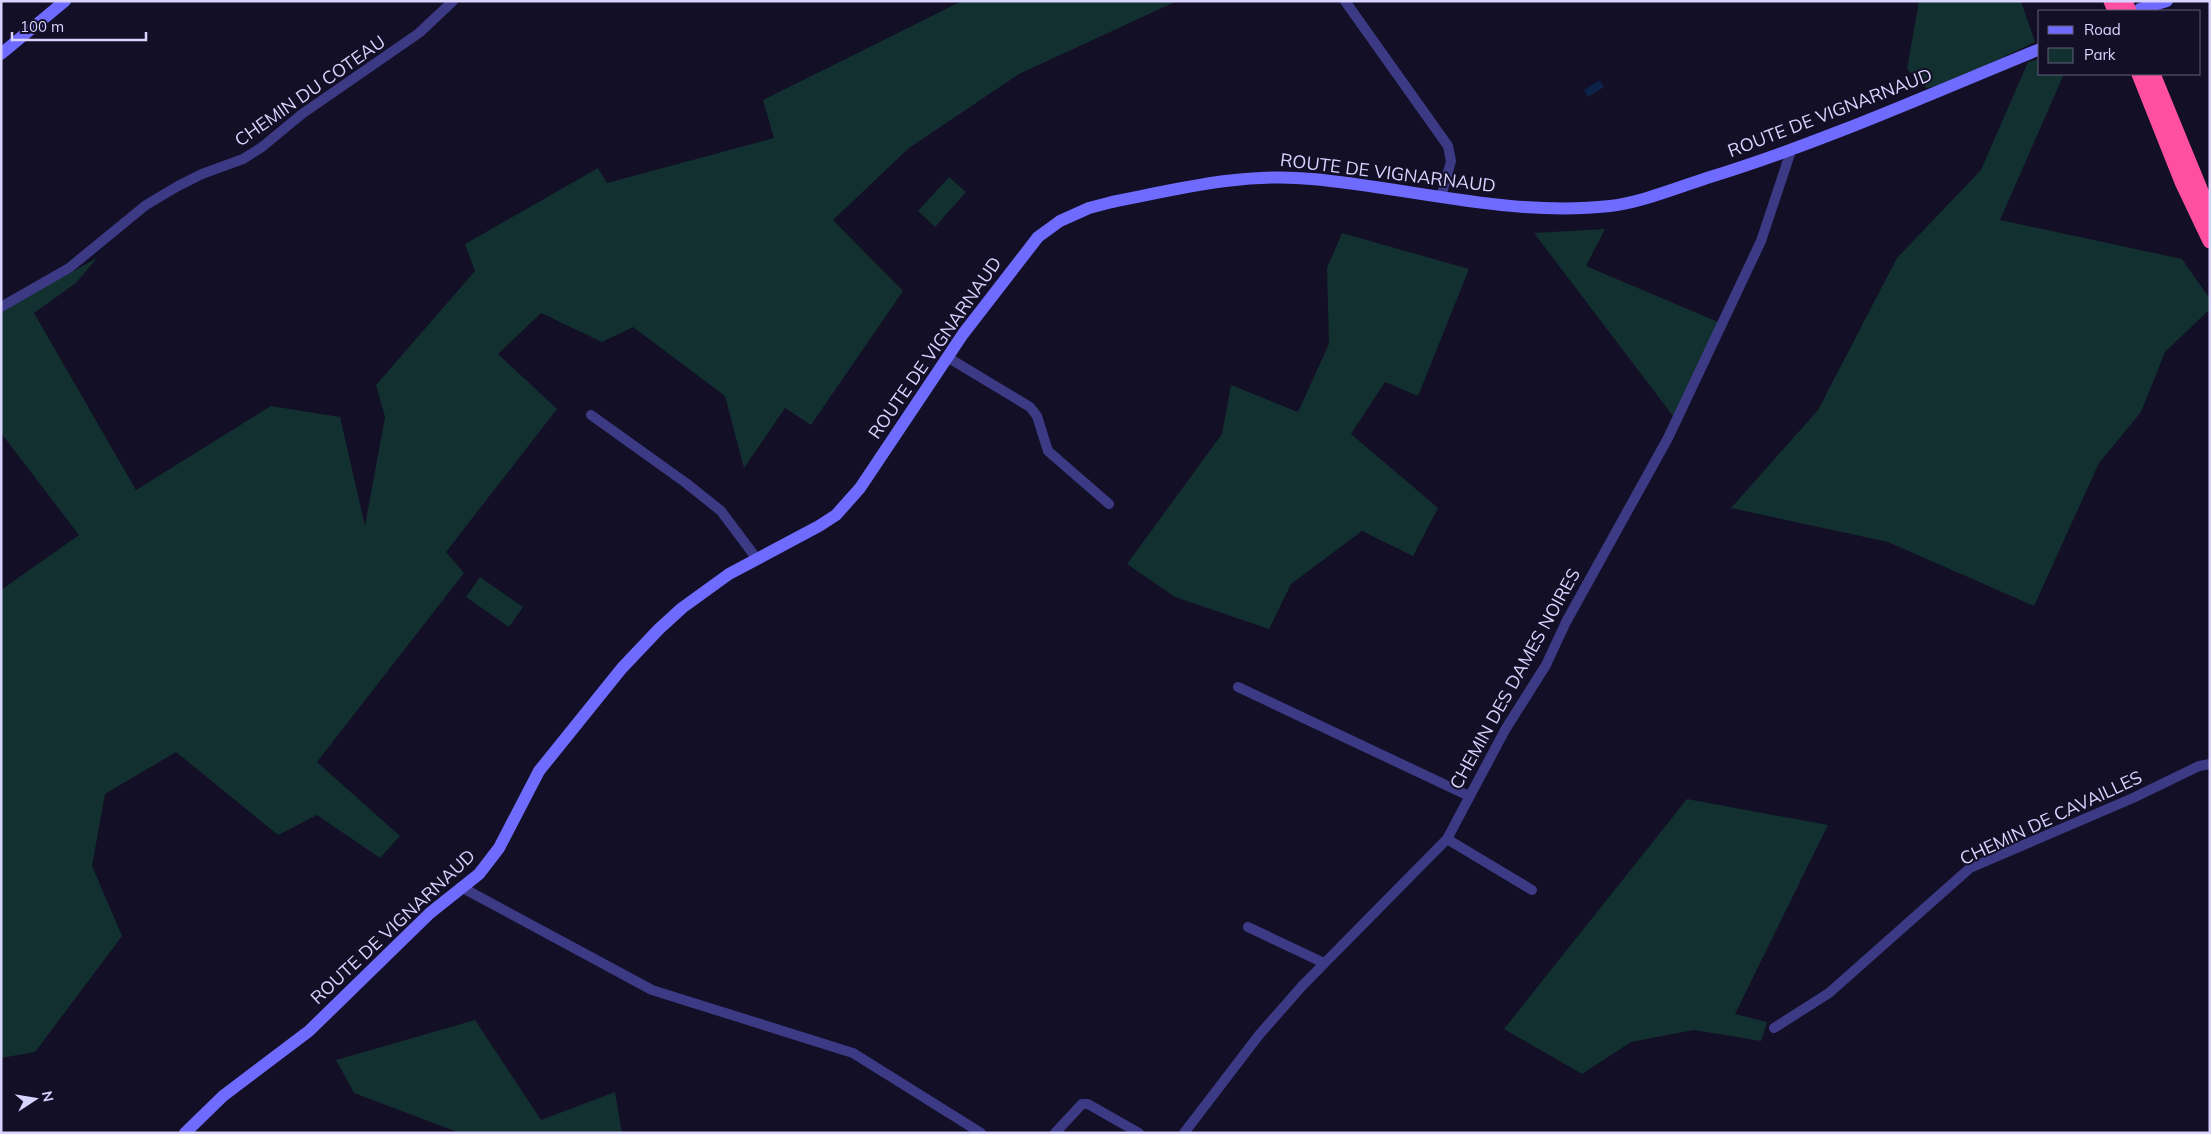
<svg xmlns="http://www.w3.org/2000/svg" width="2211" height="1134" viewBox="0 0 2211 1134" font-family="Mulish,sans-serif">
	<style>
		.green { fill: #12302f }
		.water { fill: #0c2248 }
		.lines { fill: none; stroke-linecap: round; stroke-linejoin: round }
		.street { stroke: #3d3a85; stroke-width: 10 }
		.secondary { stroke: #6f6bff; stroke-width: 12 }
		.highway { stroke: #ff4fa3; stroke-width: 15 }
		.labels { text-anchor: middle; stroke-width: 4; stroke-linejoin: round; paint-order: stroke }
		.street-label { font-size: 18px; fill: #d9d4ff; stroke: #130f26 }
	</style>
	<rect width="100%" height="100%" fill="#130f26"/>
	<path class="green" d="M962,1H1177L1019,74L909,148L833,220L903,291L811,425L785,408L744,468L725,396L633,327L602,342L541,313L498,354L557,409L446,552L464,573L317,762L400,836L380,858L317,815L278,835L176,752L105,794L92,866L122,936L35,1052L1,1058V590L79,535L1,433V311L97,258L76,283L34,313L136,490L271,406L340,417L365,526L385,417L376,385L475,271L465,244L598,168L607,183L774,138L763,100Z
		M1919,1H2021L2035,42L1946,84L1927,88L1907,69Z
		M2040,59V74H2064L2000,220L2182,259L2210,299V309L2165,352L2141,412L2099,463L2034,606L1888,542L1731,508L1818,410L1897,258L1981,170L2028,62Z
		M949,177L966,192L935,227L918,211Z
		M1605,229L1586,266L1718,322L1673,416L1534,233Z
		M1342,233L1469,269L1418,396L1385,382L1351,434L1438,508L1413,556L1362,531L1291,584L1269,629L1175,597L1127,564L1222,434L1231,385L1298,412L1329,344L1327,268Z
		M480,577L523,607L509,627L466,597Z
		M1687,799L1828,825L1735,1014L1767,1022L1761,1041L1694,1030L1631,1042L1582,1074L1504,1029Z
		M475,1020L541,1120L615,1092L622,1133H460L354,1093L336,1060Z"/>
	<path class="water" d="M1600,80L1604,87L1588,97L1584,90Z"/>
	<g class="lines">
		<path class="street" d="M1345,1L1448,146L1451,161L1441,197
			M1,307L69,268L146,205L178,186L202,174L243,159L262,147L302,114L419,33L453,1
			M947,357L1030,407L1037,416L1048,451L1109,504
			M591,415L686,483L721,511L757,559
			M1238,687L1469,796
			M1447,839L1532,890
			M461,887L652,990L853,1053L981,1133
			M1248,927L1324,963
			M1774,1028L1829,993L1970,868L2133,798L2199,766L2210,764
			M1055,1133L1082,1104H1088L1139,1133
			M1184,1133L1259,1035L1302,986L1447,839L1505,730L1546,665L1566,622L1668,438L1761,241L1791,151"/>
		<path class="secondary" d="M2140,9L2167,1
			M1,54L65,1
			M185,1133L223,1096L309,1031L430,913L479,874L499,848L539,771L622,668L659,629L682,608L729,574L819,526L836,515L860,488L963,334L1038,237L1060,221L1089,208L1112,202C1178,189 1244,172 1312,179C1411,188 1510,217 1610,206C1642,202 1676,188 1707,178C1821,143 1930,94 2040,49"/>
		<path class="highway" d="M2111,1L2115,11
			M2125,1L2129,11
			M2139,74L2182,182L2210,241
			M2153,74L2210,213"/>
	</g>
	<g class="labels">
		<g class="street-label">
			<text transform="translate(310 91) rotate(-35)" y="6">CHEMIN DU COTEAU</text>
			<text transform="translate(1830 113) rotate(-21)" y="6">ROUTE DE VIGNARNAUD</text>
			<text transform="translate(1388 173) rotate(7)" y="6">ROUTE DE VIGNARNAUD</text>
			<text transform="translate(935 348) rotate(-55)" y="6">ROUTE DE VIGNARNAUD</text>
			<text transform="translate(1515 679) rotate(-61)" y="6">CHEMIN DES DAMES NOIRES</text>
			<text transform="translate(2051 818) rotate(-25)" y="6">CHEMIN DE CAVAILLES</text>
			<text transform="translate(393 927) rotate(-43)" y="6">ROUTE DE VIGNARNAUD</text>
		</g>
	</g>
	<rect width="2211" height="1134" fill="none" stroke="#d9d4ff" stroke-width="5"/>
	<rect x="2038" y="10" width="162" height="65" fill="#130f26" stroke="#625e7d"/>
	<rect x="2048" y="26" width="25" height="8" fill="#6f6bff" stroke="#625e7d"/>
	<text x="2084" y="35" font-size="15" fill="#d9d4ff">Road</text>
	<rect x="2048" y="48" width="25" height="15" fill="#12302f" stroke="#625e7d"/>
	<text x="2084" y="60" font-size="15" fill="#d9d4ff">Park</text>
	<g transform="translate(35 1099) rotate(78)" stroke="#130f26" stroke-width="4" paint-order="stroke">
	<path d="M0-4L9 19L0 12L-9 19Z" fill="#d9d4ff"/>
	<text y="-8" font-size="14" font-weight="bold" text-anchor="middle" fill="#d9d4ff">N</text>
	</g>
	<path d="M12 32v8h134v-8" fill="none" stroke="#d9d4ff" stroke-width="2.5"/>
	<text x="20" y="32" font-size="15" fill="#d9d4ff" stroke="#130f26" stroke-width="4" paint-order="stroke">100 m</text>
</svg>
